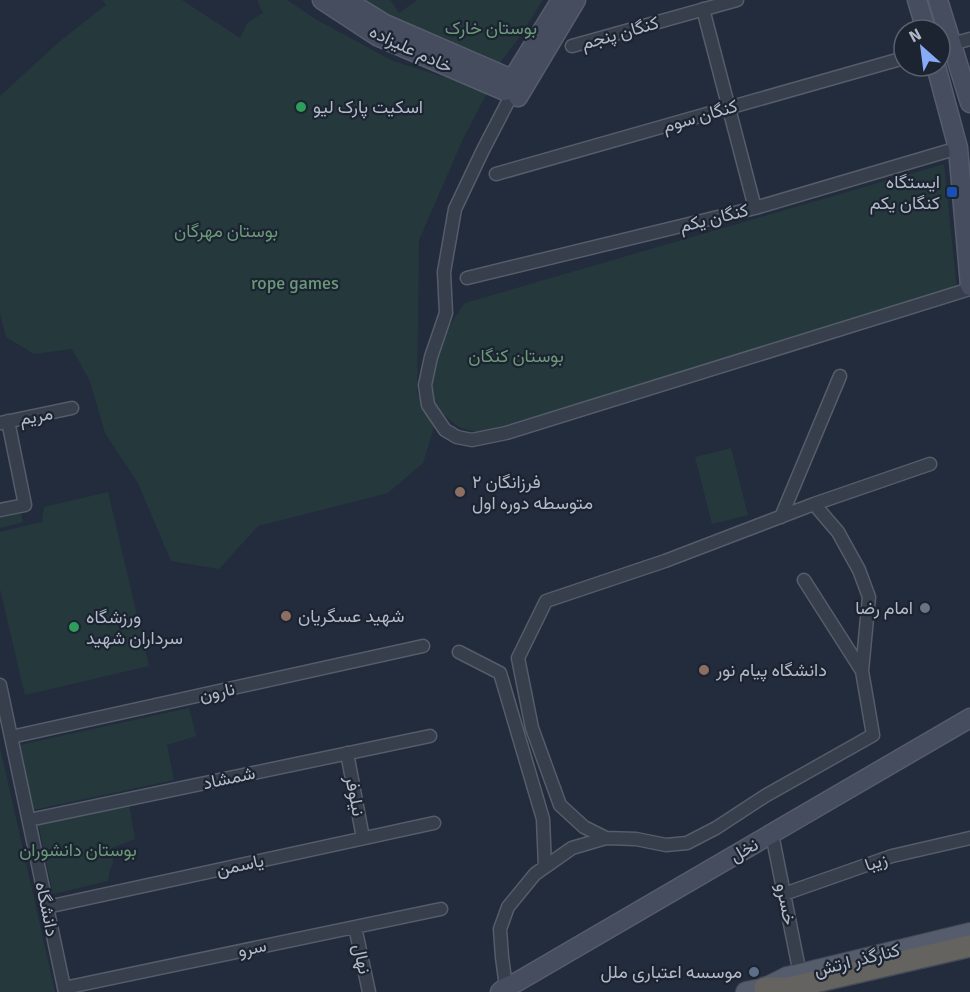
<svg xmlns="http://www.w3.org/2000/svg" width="970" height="992" viewBox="0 0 970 992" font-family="Signika,Vazirmatn,sans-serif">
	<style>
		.green { fill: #25393d }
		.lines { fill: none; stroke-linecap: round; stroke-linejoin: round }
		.minor-casing { stroke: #555c6a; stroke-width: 15 }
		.secondary-casing { stroke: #555c6a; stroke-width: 21 }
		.primary-casing { stroke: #404755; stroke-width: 22 }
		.trunk-casing { stroke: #424957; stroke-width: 24 }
		.minor { stroke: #373e4c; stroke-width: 12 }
		.secondary { stroke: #454d5f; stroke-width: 18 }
		.primary { stroke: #555d6c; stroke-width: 20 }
		.trunk { stroke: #646360; stroke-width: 21 }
		.leisure-dot { fill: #2e9e5b; stroke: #1c2331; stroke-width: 2 }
		.transit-dot { fill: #1a4fb4; stroke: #1c2331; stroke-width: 2 }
		.education-dot { fill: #8d6e63; stroke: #1c2331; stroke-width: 2 }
		.worship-dot { fill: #6b7280; stroke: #1c2331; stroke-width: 2 }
		.service-dot { fill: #5c6f8a; stroke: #1c2331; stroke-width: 2 }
		.labels { text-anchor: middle; stroke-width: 4.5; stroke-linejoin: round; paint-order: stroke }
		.park-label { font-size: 18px; fill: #6a9978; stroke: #1c2331 }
		.street-label { font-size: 18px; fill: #b2b9c8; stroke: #1c2331 }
		.poi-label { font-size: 18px; fill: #b2b9c8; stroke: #1c2331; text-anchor: start }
	</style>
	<rect width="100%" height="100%" fill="#232c3c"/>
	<path class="green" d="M102,0H182L240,38L248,22L263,13L257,0H287L317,20L393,61L488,91L463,139L419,240L417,393L434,427L423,463L388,493L258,526L219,569L171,561L138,483L105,433L90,381L72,349L34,354L6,337L0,313V96L59,42L106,5Z
		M360,0H390L399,13L417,0H543L518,39L500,63L395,17Z
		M944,164L957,290L479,433L459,427L440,412L431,396L430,379L443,339L453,320L465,303Z
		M731,448L748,515L712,524L695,457Z
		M108,492L149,666L25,695L0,589V532L42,522L44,507Z
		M21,512L23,522L0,528V517Z
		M189,708L196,736L167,745L174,780L33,810L20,745Z
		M0,747L55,992H0Z
		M129,804L135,839L112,848L113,863L110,869L108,881L53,894L38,822Z"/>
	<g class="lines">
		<defs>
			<path id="minor" d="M703,9L755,208
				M952,44L970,39
				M572,46L737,0
				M512,94L483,150L455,209L444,272L446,313L431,357L425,385L428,405L445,430L457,437L472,440L506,433L970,289
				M496,174L904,58
				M467,278L755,208L958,148
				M1,423L72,408
				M0,510L25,505L8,421
				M781,517L840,376
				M804,580L862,671
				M459,652L500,673L543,819L545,867
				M0,685L65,992
				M11,737L423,646
				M347,753L363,838
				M29,820L430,736
				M772,834L800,974
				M606,838L584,827L560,805L532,728L518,658L546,601L665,561L814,504L930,464
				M784,894L892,856L970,838
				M47,907L434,823
				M355,927L369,992
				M506,987L502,957L500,929L508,907L535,874L572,848L606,838L636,839L666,845L687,843L716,828L765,796L873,735L862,671L869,597L859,570L838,532L814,504
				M64,988L441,909"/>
			<path id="secondary" d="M322,0L377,36L505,91L561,0
				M346,0L385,24L512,79L524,85
				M917,0L926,30
				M938,0L970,103
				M936,66L958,148L970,286
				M518,97L576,0
				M500,992L506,987L517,982L970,718"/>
			<path id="primary" d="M746,992L765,988L787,977L800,974L970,933"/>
			<path id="trunk" d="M765,988H789L970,946"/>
		</defs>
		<use href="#minor" class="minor-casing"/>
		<use href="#secondary" class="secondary-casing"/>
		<use href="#primary" class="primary-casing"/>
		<use href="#trunk" class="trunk-casing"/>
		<use href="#minor" class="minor"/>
		<use href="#secondary" class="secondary"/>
		<use href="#primary" class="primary"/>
		<use href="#trunk" class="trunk"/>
	</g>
	<g class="leisure-dot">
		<circle cx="301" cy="107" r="6"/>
		<circle cx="74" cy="627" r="6"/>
	</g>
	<rect class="transit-dot" x="946" y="186" width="12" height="12" rx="3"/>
	<g class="education-dot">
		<circle cx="460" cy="492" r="6"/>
		<circle cx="286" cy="616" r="6"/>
		<circle cx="704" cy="670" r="6"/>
	</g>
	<circle class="worship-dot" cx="925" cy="608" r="6"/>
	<circle class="service-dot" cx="754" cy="972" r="6"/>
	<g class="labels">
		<g class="park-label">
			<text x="491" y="34">بوستان خارک</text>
			<text x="226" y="237">بوستان مهرگان</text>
			<text x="295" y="289">rope games</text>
			<text x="516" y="362">بوستان کنگان</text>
			<text x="78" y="856">بوستان دانشوران</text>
		</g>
		<g class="street-label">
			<text transform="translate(620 33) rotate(-16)" y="6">کنگان پنجم</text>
			<text transform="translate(411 49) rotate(25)" y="6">خادم علیزاده</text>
			<text transform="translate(700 116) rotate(-16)" y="6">کنگان سوم</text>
			<text transform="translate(714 218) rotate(-14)" y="6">کنگان یکم</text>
			<text transform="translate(36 416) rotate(-11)" y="6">مریم</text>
			<text transform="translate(217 692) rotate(-12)" y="6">نارون</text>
			<text transform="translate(229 778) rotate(-12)" y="6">شمشاد</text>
			<text transform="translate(355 796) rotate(79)" y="6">نیلوفر</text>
			<text transform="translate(744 850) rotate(-30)" y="6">نخل</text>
			<text transform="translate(876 862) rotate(-19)" y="6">زیبا</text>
			<text transform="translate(240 865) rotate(-12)" y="6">یاسمن</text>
			<text transform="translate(786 904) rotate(79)" y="6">خسرو</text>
			<text transform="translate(47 909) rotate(78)" y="6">دانشگاه</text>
			<text transform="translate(252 948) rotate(-12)" y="6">سرو</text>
			<text transform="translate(362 959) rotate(78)" y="6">نهال</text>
			<text transform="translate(857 960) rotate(-14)" y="6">کنارگذر ارتش</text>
		</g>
		<g class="poi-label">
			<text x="313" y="113">اسکیت پارک لیو</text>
			<text x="940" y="188" text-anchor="end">ایستگاه<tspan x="940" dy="21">کنگان یکم</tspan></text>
			<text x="472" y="488">فرزانگان ۲<tspan x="472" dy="21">متوسطه دوره اول</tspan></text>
			<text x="913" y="614" text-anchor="end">امام رضا</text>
			<text x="298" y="622">شهید عسگریان</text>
			<text x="86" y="623">ورزشگاه<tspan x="86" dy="21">سرداران شهید</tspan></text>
			<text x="716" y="676">دانشگاه پیام نور</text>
			<text x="742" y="978" text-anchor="end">موسسه اعتباری ملل</text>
		</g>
	</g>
	<g transform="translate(922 48) rotate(332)"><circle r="28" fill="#1c2331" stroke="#585f6d" stroke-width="1.5"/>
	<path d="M0-4.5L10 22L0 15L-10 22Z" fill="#88abf7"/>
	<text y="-9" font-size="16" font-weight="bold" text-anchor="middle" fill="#b2b9c8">N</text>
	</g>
</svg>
